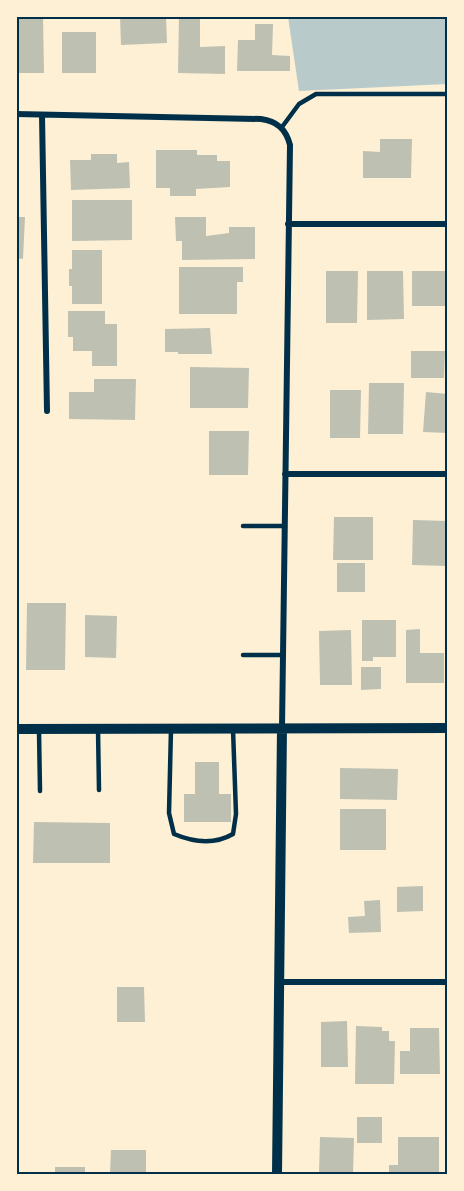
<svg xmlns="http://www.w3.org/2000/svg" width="464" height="1191" viewBox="0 0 464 1191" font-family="Commissioner,sans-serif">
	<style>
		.green { fill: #b9caca }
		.building { fill: #bec0b2 }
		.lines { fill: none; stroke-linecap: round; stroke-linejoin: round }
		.service { stroke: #003049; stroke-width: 4.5 }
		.minor { stroke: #003049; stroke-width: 6 }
		.tertiary { stroke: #003049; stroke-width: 10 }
		.neatline { fill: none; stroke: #003049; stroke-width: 2 }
	</style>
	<rect width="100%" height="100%" fill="#fdf0d5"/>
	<path class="green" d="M288,17H447V84L299,91Z"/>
	<path class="building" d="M19,16H43L44,73H19V54H16V24H19Z
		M120,16H166L167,43L121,45Z
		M179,16H200V47L225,46V74L178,73Z
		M255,24H273L272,55L290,56V71H237L238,40H255Z
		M62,32H96V73H62Z
		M380,139H412L411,178H363V151L380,152Z
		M156,150H197V155H217V161H230V187L196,189V196H170V188H156Z
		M91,154H117V163L129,162L130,188L71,190L70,160H91Z
		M72,200H132V240L72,241Z
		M16,217H25L23,259L16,258Z
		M175,217H206V236L229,233V227H255V259L182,260V241H176Z
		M72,250H102V304H72V286H69V269H72Z
		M179,267H243V282H237V314H179Z
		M326,271H358L357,323H326Z
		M367,271H403L404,319L367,320Z
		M412,271H448V306H412Z
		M68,311H105V324H117V366H92V351H73V337H68Z
		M210,328L212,354H178V352H165V329Z
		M411,351H445L444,378H411Z
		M190,367L249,368L248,408H190Z
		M94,379H136L135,420L69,419V392H94Z
		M369,383H404L403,434H368Z
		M330,390H361L360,438H330Z
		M426,392L448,394V433L423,432Z
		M209,431H249L248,475H209Z
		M334,517H373V560H333Z
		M413,520L448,521L447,566L412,565Z
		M337,563H365V592H337Z
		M27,603H66L65,670H26Z
		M85,615L117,616L116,658L85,657Z
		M362,620H396V657H373V661H362Z
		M420,629V653H444V683H406V630Z
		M351,630L352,685H320L319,631Z
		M361,667H381V689L361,690Z
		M195,762H219V794H231V822H184V794H195Z
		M340,768L398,769L397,800L340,799Z
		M340,809H386V850H340Z
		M34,822L110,823V863H33Z
		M423,886V911L397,912V887Z
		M380,900L381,932L349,933L348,917L365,916L364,901Z
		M117,987H144L145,1022H117Z
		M347,1021L348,1067H321V1022Z
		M356,1026L382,1027V1031H389V1041H395L394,1084H355Z
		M410,1028H439L440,1074H400V1051H410Z
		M357,1117H382V1143H357Z
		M320,1137L354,1138L353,1174H319Z
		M398,1137H439V1174H389V1165H398Z
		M111,1150H146V1174H110Z
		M55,1167H85V1174H55Z"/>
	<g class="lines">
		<path class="service" d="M282,127L299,104L316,94H448
			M243,526H285
			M243,655H283
			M98,729L99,790
			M171,729L169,813L174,834C193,842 214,845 233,834L236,814L233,729
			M39,731L40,791"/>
		<path class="minor" d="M16,114L261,119C277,121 286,129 290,145L282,728
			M42,115L47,411
			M288,224H448
			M285,474H448
			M279,982H448"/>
		<path class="tertiary" d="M16,729L448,728
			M277,1174L282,728"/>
	</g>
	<rect width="464" height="1191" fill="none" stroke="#fdf0d5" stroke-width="36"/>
	<rect x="18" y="18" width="428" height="1155" class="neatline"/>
</svg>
